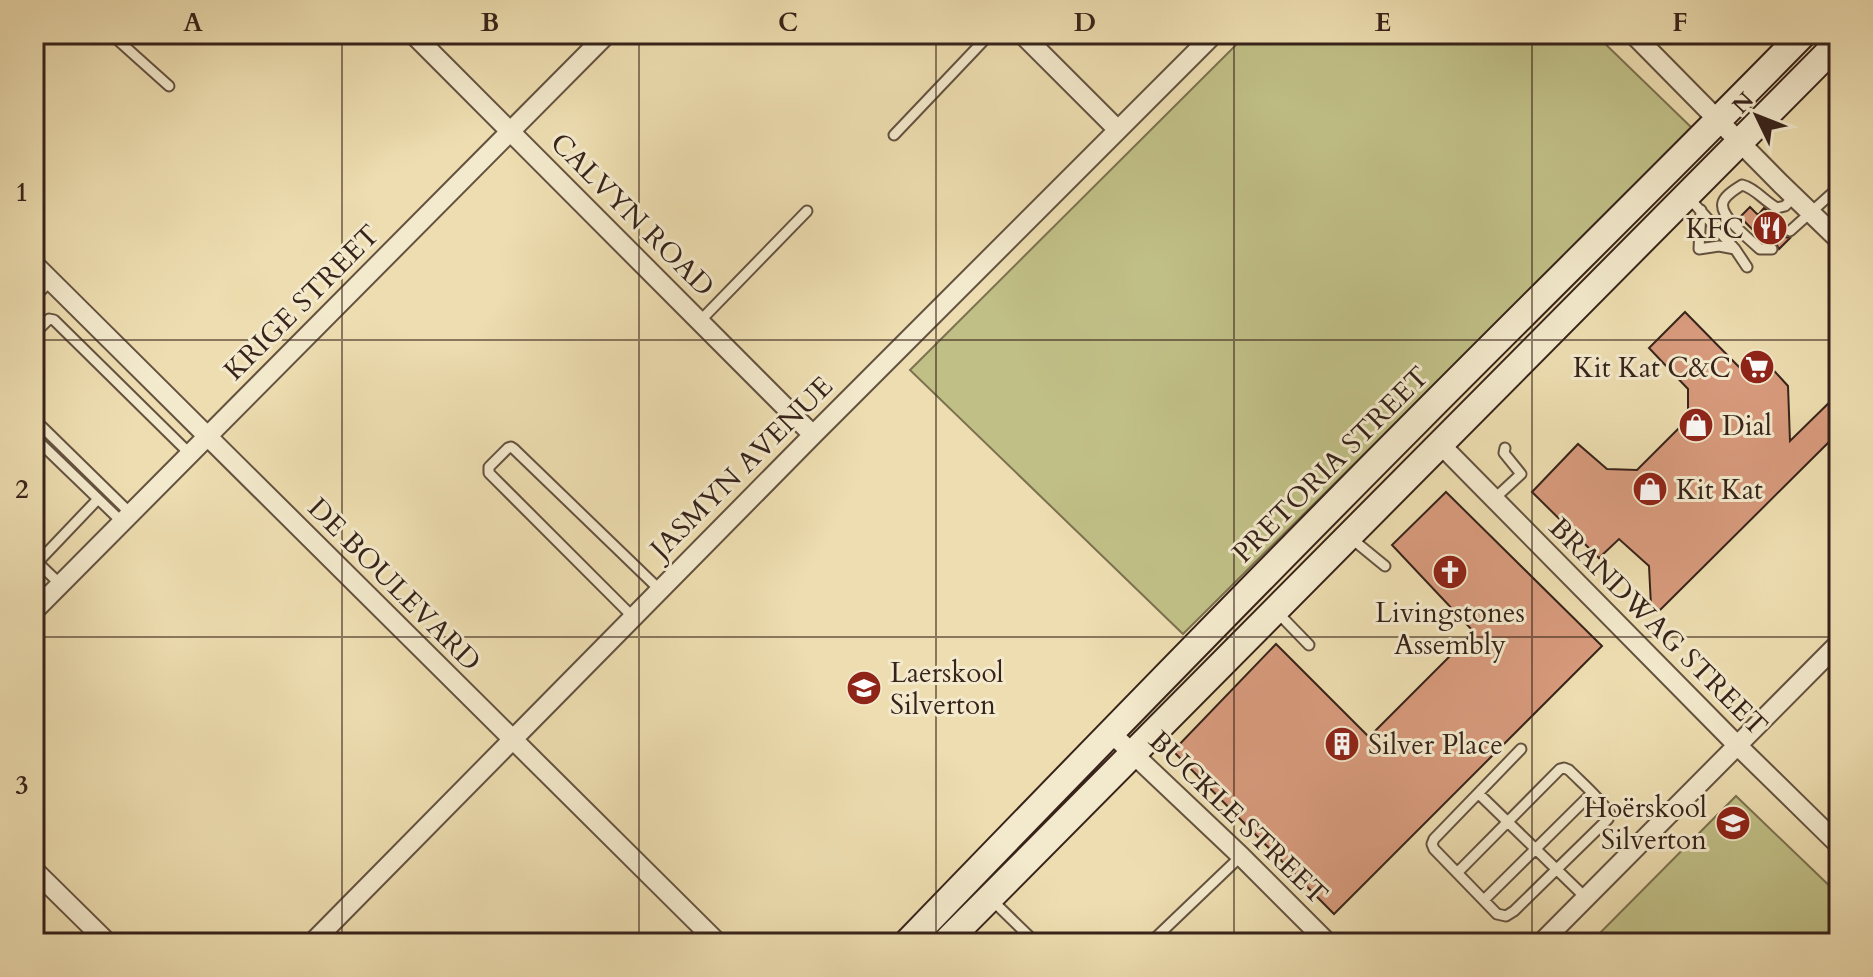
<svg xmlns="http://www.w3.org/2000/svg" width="1873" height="977" viewBox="0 0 1873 977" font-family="Cardo,serif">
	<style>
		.green { fill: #c0bf86; stroke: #7c7150; stroke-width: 2 }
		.building { fill: #d79a7c; stroke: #37231a; stroke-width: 2 }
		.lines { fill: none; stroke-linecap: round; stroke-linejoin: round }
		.service-casing { stroke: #645240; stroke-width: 13 }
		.minor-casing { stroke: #645240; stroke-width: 22 }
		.secondary-casing { stroke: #37231a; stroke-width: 30 }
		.service { stroke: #f3e9cc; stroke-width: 9 }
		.minor { stroke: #f3e9cc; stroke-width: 18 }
		.secondary { stroke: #f3e9cc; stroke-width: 26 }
		.grid { fill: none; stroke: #37231a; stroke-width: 2; stroke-opacity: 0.55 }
		.labels { text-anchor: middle; stroke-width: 6; stroke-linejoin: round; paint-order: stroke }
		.street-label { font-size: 28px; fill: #37231a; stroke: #f3e9cc }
		.poi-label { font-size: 28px; fill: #37231a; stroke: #f3e9cc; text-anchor: start }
		.neatline { fill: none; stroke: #37231a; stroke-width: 3 }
		.grid-label { font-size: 26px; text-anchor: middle; font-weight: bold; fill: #37231a }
	</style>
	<rect width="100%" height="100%" fill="#edddb0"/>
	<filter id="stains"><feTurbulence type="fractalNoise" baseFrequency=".0025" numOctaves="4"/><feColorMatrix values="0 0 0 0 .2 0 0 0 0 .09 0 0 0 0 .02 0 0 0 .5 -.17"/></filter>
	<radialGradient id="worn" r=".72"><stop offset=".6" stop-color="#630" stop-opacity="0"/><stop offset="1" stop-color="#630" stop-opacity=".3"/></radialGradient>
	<path class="green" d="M1247,34H1595L1692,128L1183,634L910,370Z
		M1736,796L1839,895V943H1590Z"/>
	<path class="building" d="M1750,207L1758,215L1764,208L1785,226L1783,233L1785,237L1790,238L1779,249L1775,242H1765L1740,217Z
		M1685,312L1740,368L1756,351L1788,386L1790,441L1839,393V432L1657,613L1651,606L1649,566L1619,539L1599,558L1532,492L1578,444L1607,469L1637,470L1688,419V389L1649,348Z
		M1446,492L1602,646L1334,914L1173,751L1276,644L1369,737L1474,632L1392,545Z"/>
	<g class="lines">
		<defs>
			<path id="service" d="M111,34L169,86
				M894,135L990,34
				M1689,198L1735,249L1747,267
				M1701,210L1699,249L1719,246L1735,249
				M1790,231L1839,187
				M1772,249H1760C1752,242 1743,234 1735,226C1716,206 1719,199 1742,185C1755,188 1764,201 1777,208L1785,206L1794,197
				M34,297L51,281
				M700,321L807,211
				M34,334L49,319L54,320L189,453
				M34,419L130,513
				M34,437L122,522
				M1494,499L1521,474L1504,453L1505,448
				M1352,539L1385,566
				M34,559L60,584
				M38,562L98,499
				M1278,613L1309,645
				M633,617L489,473V467L508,448L511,447L514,449L660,590
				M1479,794L1586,898
				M1457,873L1560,769L1564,768L1569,770C1583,784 1600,798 1610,814L1608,819L1514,911L1506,916L1497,914L1434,849L1432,844L1434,839L1521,749
				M1484,900L1592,793
				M993,901L1036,943
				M1150,943L1241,856"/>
			<path id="minor" d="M413,34L813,435
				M1022,34L1117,129
				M1633,34L1781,184L1839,240
				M34,264L718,943
				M1441,445L1737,745L1839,845
				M34,611L607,34
				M1110,732L1241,856L1328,943
				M34,870L108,943
				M312,943L813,435L1214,34
				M1541,943L1839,643"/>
			<path id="secondary" d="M907,943C1076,768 1246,593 1418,420C1546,291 1676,164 1803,34
				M945,943L1839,42"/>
		</defs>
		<use href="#service" class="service-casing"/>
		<use href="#minor" class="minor-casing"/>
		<use href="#secondary" class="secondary-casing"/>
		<use href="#service" class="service"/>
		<use href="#minor" class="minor"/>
		<use href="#secondary" class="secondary"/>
	</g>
	<path class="grid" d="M342,34V943M639,34V943M936,34V943M1234,34V943M1532,34V943M34,340H1839M34,637H1839"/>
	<defs>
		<symbol id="restaurant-disc" viewBox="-11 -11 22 22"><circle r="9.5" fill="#8f2418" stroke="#f3e9cc"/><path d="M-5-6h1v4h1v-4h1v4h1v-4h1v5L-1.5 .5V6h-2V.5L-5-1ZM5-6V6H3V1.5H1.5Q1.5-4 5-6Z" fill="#fff"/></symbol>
		<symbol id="supermarket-disc" viewBox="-11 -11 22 22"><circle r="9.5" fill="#8f2418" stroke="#f3e9cc"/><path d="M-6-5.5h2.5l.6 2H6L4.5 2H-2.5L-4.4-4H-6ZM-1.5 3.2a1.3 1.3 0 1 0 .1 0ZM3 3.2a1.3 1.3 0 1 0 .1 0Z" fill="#fff"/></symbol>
		<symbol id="shop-disc" viewBox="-11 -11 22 22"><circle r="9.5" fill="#8f2418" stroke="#f3e9cc"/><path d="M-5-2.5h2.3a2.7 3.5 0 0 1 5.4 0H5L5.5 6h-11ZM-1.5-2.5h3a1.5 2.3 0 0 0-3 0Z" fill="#fff"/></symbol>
		<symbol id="church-disc" viewBox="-11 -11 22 22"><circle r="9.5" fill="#8f2418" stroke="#f3e9cc"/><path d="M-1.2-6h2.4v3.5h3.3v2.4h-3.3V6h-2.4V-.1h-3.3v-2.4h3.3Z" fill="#fff"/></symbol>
		<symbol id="school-disc" viewBox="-11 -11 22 22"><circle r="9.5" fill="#8f2418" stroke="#f3e9cc"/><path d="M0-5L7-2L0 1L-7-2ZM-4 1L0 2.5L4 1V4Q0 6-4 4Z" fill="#fff"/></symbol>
		<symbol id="building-disc" viewBox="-11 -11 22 22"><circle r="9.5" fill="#8f2418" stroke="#f3e9cc"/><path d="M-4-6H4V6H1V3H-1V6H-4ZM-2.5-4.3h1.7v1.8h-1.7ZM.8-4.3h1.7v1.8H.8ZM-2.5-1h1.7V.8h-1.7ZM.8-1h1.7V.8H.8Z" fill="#fff"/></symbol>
	</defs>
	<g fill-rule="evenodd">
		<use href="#restaurant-disc" x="1750" y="208" width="40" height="40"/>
		<use href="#supermarket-disc" x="1737" y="347" width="40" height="40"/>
		<use href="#shop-disc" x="1676" y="405" width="40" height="40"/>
		<use href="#shop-disc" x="1630" y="469" width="40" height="40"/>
		<use href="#church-disc" x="1430" y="552" width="40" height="40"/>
		<use href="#school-disc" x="844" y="668" width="40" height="40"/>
		<use href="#building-disc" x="1322" y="724" width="40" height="40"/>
		<use href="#school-disc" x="1713" y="803" width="40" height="40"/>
	</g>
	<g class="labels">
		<g class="street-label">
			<text transform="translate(633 214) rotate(45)" y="10">CALVYN ROAD</text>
			<text transform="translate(301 302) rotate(-45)" y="10">KRIGE STREET</text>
			<text transform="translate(1330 464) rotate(-45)" y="10">PRETORIA STREET</text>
			<text transform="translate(741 467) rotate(-45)" y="10">JASMYN AVENUE</text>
			<text transform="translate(395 584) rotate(45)" y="10">DE BOULEVARD</text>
			<text transform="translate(1659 626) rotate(45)" y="10">BRANDWAG STREET</text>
			<text transform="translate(1239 817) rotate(44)" y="10">BUCKLE STREET</text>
		</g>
		<g class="poi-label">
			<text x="1744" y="238" text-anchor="end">KFC</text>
			<text x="1731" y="377" text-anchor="end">Kit Kat C&amp;C</text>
			<text x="1722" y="435">Dial</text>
			<text x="1676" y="499">Kit Kat</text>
			<text x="1450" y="622" text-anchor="middle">Livingstones<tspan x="1450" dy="32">Assembly</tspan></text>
			<text x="890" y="682">Laerskool<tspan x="890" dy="32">Silverton</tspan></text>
			<text x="1368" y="754">Silver Place</text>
			<text x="1707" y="817" text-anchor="end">Hoërskool<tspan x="1707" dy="32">Silverton</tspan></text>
		</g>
	</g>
	<rect width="1873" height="977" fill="none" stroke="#edddb0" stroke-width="88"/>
	<g transform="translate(1757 116) rotate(313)" stroke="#f3e9cc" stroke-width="6" paint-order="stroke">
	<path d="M0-6L14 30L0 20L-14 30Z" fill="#37231a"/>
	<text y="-12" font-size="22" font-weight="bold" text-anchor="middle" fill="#37231a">N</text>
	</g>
	<rect x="44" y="44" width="1785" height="889" class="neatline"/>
	<g class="grid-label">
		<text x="193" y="31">A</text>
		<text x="490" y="31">B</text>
		<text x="788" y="31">C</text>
		<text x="1085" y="31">D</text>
		<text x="1383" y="31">E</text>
		<text x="1680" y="31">F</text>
		<text x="22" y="201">1</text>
		<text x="22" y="498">2</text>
		<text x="22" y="794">3</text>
	</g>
	<rect width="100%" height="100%" filter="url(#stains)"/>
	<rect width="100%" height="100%" fill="url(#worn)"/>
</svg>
